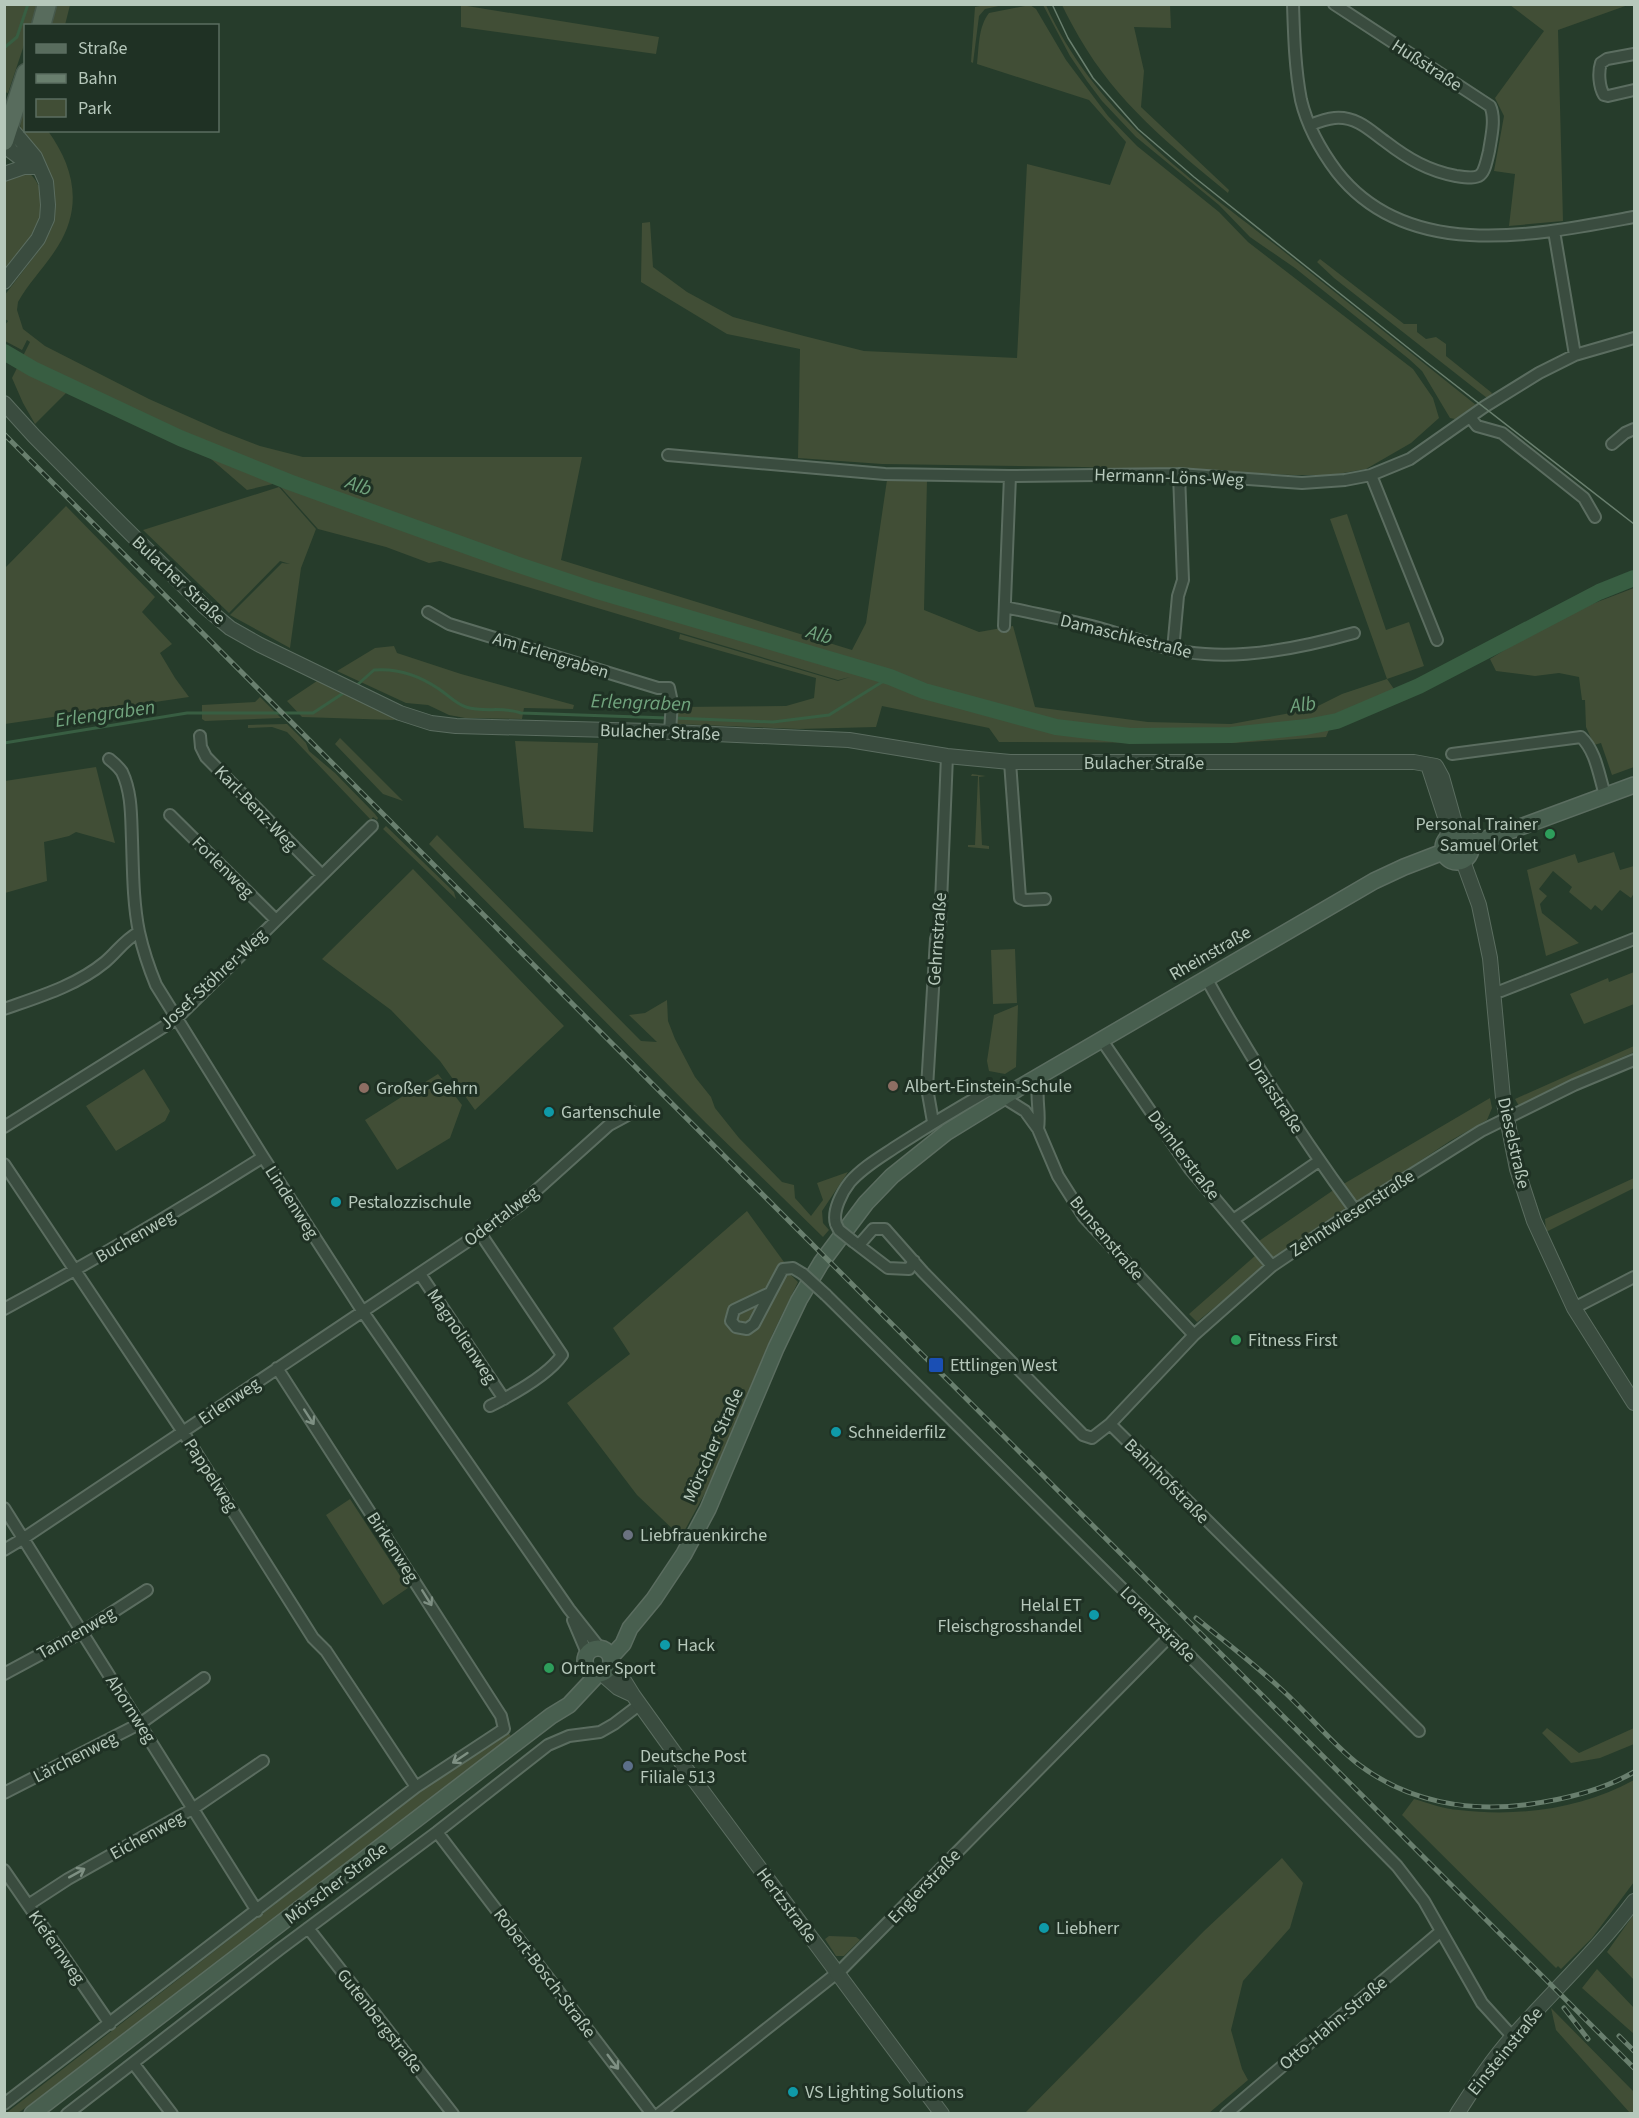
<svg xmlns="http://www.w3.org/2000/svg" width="1639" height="2118" viewBox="0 0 1639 2118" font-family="'Source Sans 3',sans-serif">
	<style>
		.green { fill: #414e36 }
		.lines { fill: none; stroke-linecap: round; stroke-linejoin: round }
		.stream { stroke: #385e42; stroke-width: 3 }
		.river { stroke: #385e42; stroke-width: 16 }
		.minor-casing { stroke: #5b6d60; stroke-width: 14 }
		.tertiary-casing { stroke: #5b6d60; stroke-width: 16 }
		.secondary-casing { stroke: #5b6d60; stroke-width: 18 }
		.primary-casing { stroke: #46584b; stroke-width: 21 }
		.minor { stroke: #3a4c3f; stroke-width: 10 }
		.tertiary { stroke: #3a4c3f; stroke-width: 14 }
		.secondary { stroke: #485f4f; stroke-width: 15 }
		.primary { stroke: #586c5d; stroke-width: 18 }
		.tram { stroke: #697f6e; stroke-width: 1.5 }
		.rail-casing { stroke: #697f6e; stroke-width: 5 }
		.rail { stroke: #1f3124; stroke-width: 3; stroke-dasharray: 9; stroke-linecap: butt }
		.minor-bridge-casing { stroke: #5b6d60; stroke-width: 14; stroke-linecap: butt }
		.minor-bridge { stroke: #3a4c3f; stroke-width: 10 }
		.oneway { stroke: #7e9083 }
		.leisure-dot { fill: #2e9e5b; stroke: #1f3124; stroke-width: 2 }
		.education-dot { fill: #8d6e63; stroke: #1f3124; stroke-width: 2 }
		.culture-dot { fill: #0f9aa8; stroke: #1f3124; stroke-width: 2 }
		.transit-dot { fill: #1a4fb4; stroke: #1f3124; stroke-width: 2 }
		.worship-dot { fill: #6b7280; stroke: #1f3124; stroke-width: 2 }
		.service-dot { fill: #5c6f8a; stroke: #1f3124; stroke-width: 2 }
		.labels { text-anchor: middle; stroke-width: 6; stroke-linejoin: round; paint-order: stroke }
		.street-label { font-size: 18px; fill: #b6c8bb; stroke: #1f3124 }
		.poi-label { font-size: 18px; fill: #b6c8bb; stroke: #1f3124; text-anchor: start }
		.water-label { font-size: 20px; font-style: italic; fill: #71a47e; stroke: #1f3124 }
	</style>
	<rect width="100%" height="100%" fill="#263c2b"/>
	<path class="green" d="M990,4L1003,5L985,9L979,16L973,63L971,62L975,7Z
		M4,5H38L31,25L26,26L25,42L8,93L4,92Z
		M55,5H70L65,25L49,26Z
		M461,5L659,37L656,54L461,27Z
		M1030,5L1036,9L1066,60L1108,116L1137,146L1219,212L1248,242L1413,369L1433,398L1439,418L1411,443L1366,469L1332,475H1294L1083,467L882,464L798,458L800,349L727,334L641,282L642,223L650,222L653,267L687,292L733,317L804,336L864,351L1017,358L1027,164L1110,185L1126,142L1089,100L977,64C979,48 978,27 989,13Z
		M1043,5H1046C1095,115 1195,182 1287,254C1350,304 1413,355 1476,405L1455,419L1450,418L1422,371L1409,359L1295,268L1250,237L1219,205L1136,137L1102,101L1087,81L1070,56Z
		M1062,5H1170L1171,28L1134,27L1144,71L1141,107L1229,190L1228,193C1170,145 1117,103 1079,37C1073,26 1067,16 1062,5Z
		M1510,5H1628L1558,30L1563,221L1509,226L1515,174L1494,171L1504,116L1495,98L1544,31Z
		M25,110L26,130L48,131C74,167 83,206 58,246C46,266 29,282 18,302L17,310L23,329L45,346L149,399L221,431L260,446L303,457H582L561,560L852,650L866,623L887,480H927L924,610L979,632L1013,626L1035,707L1148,722L1231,724L1312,709L1342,694L1387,679L1330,519L1347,514L1386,630L1409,622L1424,666L1387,679L1396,692L1333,720L1326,737L1234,743L999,742L989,728L882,706L876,727L799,729L677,724L676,707L786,706L814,698L816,678L679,639L680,634L838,681L850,677L838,680L440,561L429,563L386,547L318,529L277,483L247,490L189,440L34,363L28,362L74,385L35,424L23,403L12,378L30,342L27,340L22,350L5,341V325L8,321L5,319L4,296L43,245L53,225L54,202L21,132L20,123L22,111Z
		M29,173C48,189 43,218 32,238C25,250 13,260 5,271V183L6,180Z
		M1320,259L1404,324H1417V332L1426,339L1436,337L1446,344V356L1492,393L1491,395L1487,398L1334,278L1317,262Z
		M279,487L316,529L301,568L290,648L230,615L282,563L290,564L280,561L229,613L143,530Z
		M66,506L155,597L142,612L172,644L160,653L175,678L189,697L5,724V568Z
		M1634,588V767L1612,775L1601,743L1594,745L1586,727L1585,700H1582L1579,677L1559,673L1535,676L1496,671L1490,659L1558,617Z
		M394,646L397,653L461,674L574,705L573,709L524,708L522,719L465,718L449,715L428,705L406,703L337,671L375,648Z
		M320,679L396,718L394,720L302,717L287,701Z
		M260,697L281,718L205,721L202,719V705L255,702Z
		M287,724L306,743L309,751L335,773L375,814L378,818L377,820L373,817L371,820L287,732L272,727L248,728V725Z
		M340,738L403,801L383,794L335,744Z
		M515,741L598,743L593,832L524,828Z
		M96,767L115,843L76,832L69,836L44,842L47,881L5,893V781Z
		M972,774L986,776L979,777L982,845L989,846V849L968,847V845H975L978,776H971Z
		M386,826L454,892L456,899L383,829Z
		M437,835L641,1041L657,1042L629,1015L645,1013L667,1000L668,1021L675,1039L695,1077L711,1097L715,1108L739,1138L782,1182L794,1185L795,1198L811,1216L823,1200L817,1183L848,1172L822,1211L823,1223L829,1230L823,1237L706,1123L429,844Z
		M1614,852L1620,870L1634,866V893L1631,898L1620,890L1602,911L1595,905L1591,910L1569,892L1572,887L1553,871L1539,889L1547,896L1540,904L1542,913L1579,943L1546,956L1527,870L1575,854L1578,863Z
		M413,869L564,1026L475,1110L440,1061L391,1010L322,959Z
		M1015,949L1017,1003L993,1004L991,950Z
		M1634,972V1004L1584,1024L1570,994L1608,978L1609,982Z
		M1018,1005L1016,1067L1005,1074L989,1071L987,1061L994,1015Z
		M1634,1046V1052L1555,1087L1519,1106L1515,1099Z
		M144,1069L170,1111L165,1121L116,1151L86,1106Z
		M438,1074L462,1105L450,1138L397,1170L365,1120Z
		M1490,1098L1492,1108L1487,1120L1450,1141L1269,1262L1197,1322L1189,1314L1264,1248L1259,1241L1335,1189Z
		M1634,1178V1188L1546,1232L1545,1219Z
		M747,1211L784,1262L789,1273L798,1282L773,1333L710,1484L681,1537L637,1495L567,1403L630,1354L613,1328Z
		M350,1499L408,1588L383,1605L326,1515Z
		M1547,1728L1579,1753L1634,1728V1744L1600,1758L1571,1763L1542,1733Z
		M508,1732L513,1739L112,2047L18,2113L5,2114L423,1789Z
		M1634,1780V1882L1592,1938L1561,1969L1558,1966L1556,1968L1402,1815L1414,1799C1428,1803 1444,1809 1459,1810C1518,1817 1582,1809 1634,1780Z
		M1282,1858L1303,1883L1290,1928L1243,1981L1231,2030L1242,2069L1248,2080L1209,2113H1025L1204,1931Z
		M1634,1914V1980L1607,1952Z
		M829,1936L856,1937L860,1940L844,1956H836L825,1939Z
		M1597,1969L1634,2008V2034L1582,1988Z
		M1551,2008L1634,2092V2113H1630L1556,2030Z"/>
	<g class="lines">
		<path class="stream" d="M4,48L17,37L28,4
			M356,686L374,670C397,668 420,676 439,689C448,695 456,704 466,707C485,713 503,706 521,713L668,718
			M674,718L773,722L829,715L890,677
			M4,743L187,713H313L345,692"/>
		<path class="river" d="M4,352L33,369L180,438L289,482L516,564L594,590L890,677L924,691L1056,727L1130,736L1231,735L1306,727L1337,721L1419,686L1599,592L1634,578"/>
		<defs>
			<path id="minor" d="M1293,4C1294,36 1295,69 1301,100C1307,125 1322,152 1337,172C1408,263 1537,235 1634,217
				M1634,54L1607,59L1601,63C1598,72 1599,87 1604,95L1608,96L1634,90
				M1310,125C1328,118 1341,114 1359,123C1369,128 1377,136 1386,142C1408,159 1429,171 1456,176C1483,180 1483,177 1489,151C1491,138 1496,118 1490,106L1334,4
				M1554,231L1575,355
				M1470,417L1477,426L1502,433L1584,498L1595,517
				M1612,444L1625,433L1634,429
				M668,455L885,474L1010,476L1179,474L1302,483L1345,480L1371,475L1410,459L1484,407L1539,373L1575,355L1634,338
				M1371,475L1437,640
				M1005,607C1036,614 1068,620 1099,628C1134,638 1168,652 1205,654C1253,658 1308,646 1354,633
				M428,612L449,624L658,688H669L672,702L670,732
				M1004,626L1010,476
				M1173,650L1178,596L1183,580L1179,474
				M200,736L201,747L206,757L321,874
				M1452,754L1581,737C1596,751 1599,776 1605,795
				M109,759C114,763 118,766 122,772C132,793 131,817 132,840C133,870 133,903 139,932C143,950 149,968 156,985L263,1157L363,1312L569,1609L599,1647
				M1010,762L1020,898L1025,900L1045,899
				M170,815L276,920
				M1206,978C1251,1059 1300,1135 1355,1210
				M1501,991L1634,939
				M4,1009C38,997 76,986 105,962C118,951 123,941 139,932
				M1101,1039L1190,1169L1272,1266
				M933,1122L927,1088L936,939L940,927L947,756
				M4,1127L176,1019L372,826
				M1038,1129C1041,1109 1034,1097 1040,1076
				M4,1164L183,1432L313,1638L326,1651L416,1787
				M1233,1220L1319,1161
				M836,1224C832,1211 842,1192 850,1182C862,1168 879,1158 894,1148C925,1128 956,1109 988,1091H993L1025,1111L1038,1129L1058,1176L1084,1217L1194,1335
				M480,1233L562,1355C548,1375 512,1395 490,1406
				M854,1242L888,1268L909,1269L914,1261
				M859,1245L873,1229H885L923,1272L1083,1435L1092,1438L1110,1424L1419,1731
				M420,1274L504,1399
				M770,1293L734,1310L731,1321L736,1327L747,1329L754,1324L783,1269L793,1268L803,1274
				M826,1295L1170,1636L1397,1866L1424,1901L1482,2003L1512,2036
				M1574,1308L1634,1277
				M4,1309C93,1261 178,1211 263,1157
				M1110,1424L1194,1335L1272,1266L1355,1210L1481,1131L1574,1085L1634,1060
				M4,1508L257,1911
				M4,1550L24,1538L480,1233L520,1205L609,1125L633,1112
				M573,1620L587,1653
				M4,1674L82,1632L147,1590
				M4,1793L141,1723L204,1678
				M437,1832L652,2114
				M4,1870L110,2024
				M28,1905L68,1879L194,1808L263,1761
				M308,1928L453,2114
				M133,2063L172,2114
				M4,2104L416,1787L504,1729L501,1716L277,1368
				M67,2114L280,1949L437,1832L548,1745L569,1736L600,1732L614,1724L639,1705
				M659,2114L842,1969L1170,1636
				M1226,2114L1440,1932"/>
			<path id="tertiary" d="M5,141L11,151L31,166
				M4,174L24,167H36
				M4,282L38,239L47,219L48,205L46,182L35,157L9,126
				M4,403L34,436L123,526L205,607L230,628L260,645L400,713L431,723L456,726L649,731L849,740L947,756L1010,762H1414L1436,766L1442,777L1458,834
				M1428,765L1446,820L1448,836
				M1463,861L1479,905L1490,958L1503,1098L1517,1169L1534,1221L1574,1308L1634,1403
				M612,1661L633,1695L689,1773L942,2114
				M602,1674L618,1688L633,1695
				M1457,2114C1475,2086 1492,2059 1514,2035C1554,1990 1598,1949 1634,1901"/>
			<path id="secondary" d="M1443 848a14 14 0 1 1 28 0a14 14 0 1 1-28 0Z
				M1470,843L1496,836L1634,785
				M585 1661a13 13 0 1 1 26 0a13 13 0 1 1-26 0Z
				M611,1657L623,1644L630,1628L654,1599L684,1554L708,1509L776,1348L799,1300L821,1263L866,1203L892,1176L947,1132L1017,1089L1374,881L1404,867L1443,852
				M32,2114L551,1716L569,1705L598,1674"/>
			<path id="primary" d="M41,26L47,4
				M4,141L26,73"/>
		</defs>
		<use href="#minor" class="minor-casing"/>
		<use href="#tertiary" class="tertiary-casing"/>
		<use href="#secondary" class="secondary-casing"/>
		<use href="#primary" class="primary-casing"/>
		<use href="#minor" class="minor"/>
		<use href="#tertiary" class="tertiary"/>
		<use href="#secondary" class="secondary"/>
		<use href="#primary" class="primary"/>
		<path class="tram" d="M1052,4L1068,38L1093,78L1138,129L1194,177L1427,363L1634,524"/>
		<defs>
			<path id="rail" d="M4,434L1634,2068
				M1196,1618C1224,1641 1253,1663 1280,1688C1307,1712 1330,1742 1358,1764C1408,1802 1469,1813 1531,1804C1566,1799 1603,1790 1634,1772
				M1564,2008L1588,2039
				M1619,2036L1634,2051"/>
		</defs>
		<use href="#rail" class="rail-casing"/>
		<use href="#rail" class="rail"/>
		<defs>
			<path id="minor-bridge" d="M836,1224L839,1230L854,1242
				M803,1274L826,1295"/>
		</defs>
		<use href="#minor-bridge" class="minor-bridge-casing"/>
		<use href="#minor-bridge" class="minor-bridge"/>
	</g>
	<defs><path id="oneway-shaft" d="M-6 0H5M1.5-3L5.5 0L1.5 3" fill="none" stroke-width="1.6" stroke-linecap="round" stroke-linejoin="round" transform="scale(1.5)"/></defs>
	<g class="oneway">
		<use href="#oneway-shaft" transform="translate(309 1417) rotate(57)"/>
		<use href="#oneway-shaft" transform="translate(427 1598) rotate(58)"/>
		<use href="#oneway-shaft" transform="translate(460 1758) rotate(146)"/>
		<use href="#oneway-shaft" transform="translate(77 1873) rotate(-29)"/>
		<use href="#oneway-shaft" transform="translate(613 2062) rotate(53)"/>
	</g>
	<g class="leisure-dot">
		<circle cx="1550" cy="834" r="6"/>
		<circle cx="1236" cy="1340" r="6"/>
		<circle cx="549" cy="1668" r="6"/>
	</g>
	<g class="education-dot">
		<circle cx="893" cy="1086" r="6"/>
		<circle cx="364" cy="1088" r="6"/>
	</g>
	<g class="culture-dot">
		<circle cx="549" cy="1112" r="6"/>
		<circle cx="336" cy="1202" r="6"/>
		<circle cx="836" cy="1432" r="6"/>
		<circle cx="1094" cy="1615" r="6"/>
		<circle cx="665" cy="1645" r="6"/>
		<circle cx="1044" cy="1928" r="6"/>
		<circle cx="793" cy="2092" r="6"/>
	</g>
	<rect class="transit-dot" x="928" y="1357" width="16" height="16" rx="3"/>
	<circle class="worship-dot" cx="628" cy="1535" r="6"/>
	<circle class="service-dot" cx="628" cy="1766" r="6"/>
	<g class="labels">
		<g class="street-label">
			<text transform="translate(1427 65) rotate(33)" y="6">Hußstraße</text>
			<text transform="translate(1169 477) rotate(2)" y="6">Hermann-Löns-Weg</text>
			<text transform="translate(179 580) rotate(43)" y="6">Bulacher Straße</text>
			<text transform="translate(1126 636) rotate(14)" y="6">Damaschkestraße</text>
			<text transform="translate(551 655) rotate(17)" y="6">Am Erlengraben</text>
			<text transform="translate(660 732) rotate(2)" y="6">Bulacher Straße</text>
			<text x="1144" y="769">Bulacher Straße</text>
			<text transform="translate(256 808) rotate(46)" y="6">Karl-Benz-Weg</text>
			<text transform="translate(223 867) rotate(45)" y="6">Forlenweg</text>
			<text transform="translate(937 939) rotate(-86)" y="6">Gehrnstraße</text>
			<text transform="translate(1210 953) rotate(-30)" y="6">Rheinstraße</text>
			<text transform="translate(213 979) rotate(-43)" y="6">Josef-Stöhrer-Weg</text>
			<text transform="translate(1276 1096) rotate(57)" y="6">Draisstraße</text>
			<text transform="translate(1514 1143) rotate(77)" y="6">Dieselstraße</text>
			<text transform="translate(1184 1155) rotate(53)" y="6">Daimlerstraße</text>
			<text transform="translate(292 1202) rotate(57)" y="6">Lindenweg</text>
			<text transform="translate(1352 1213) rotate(-33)" y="6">Zehntwiesenstraße</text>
			<text transform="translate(501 1216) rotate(-37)" y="6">Odertalweg</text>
			<text transform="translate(135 1236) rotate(-30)" y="6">Buchenweg</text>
			<text transform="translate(1107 1238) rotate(50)" y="6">Bunsenstraße</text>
			<text transform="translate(462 1336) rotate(56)" y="6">Magnolienweg</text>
			<text transform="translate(229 1401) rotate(-34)" y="6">Erlenweg</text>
			<text transform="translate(713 1445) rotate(-66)" y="6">Mörscher Straße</text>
			<text transform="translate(211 1475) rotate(57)" y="6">Pappelweg</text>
			<text transform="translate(1167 1481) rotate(45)" y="6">Bahnhofstraße</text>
			<text transform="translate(393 1547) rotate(57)" y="6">Birkenweg</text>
			<text transform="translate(1158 1624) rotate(45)" y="6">Lorenzstraße</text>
			<text transform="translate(76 1633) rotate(-30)" y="6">Tannenweg</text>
			<text transform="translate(131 1709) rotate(57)" y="6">Ahornweg</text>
			<text transform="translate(75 1757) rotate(-27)" y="6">Lärchenweg</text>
			<text transform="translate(147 1835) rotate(-29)" y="6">Eichenweg</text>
			<text transform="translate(336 1883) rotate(-37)" y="6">Mörscher Straße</text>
			<text transform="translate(924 1886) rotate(-46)" y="6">Englerstraße</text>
			<text transform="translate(787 1905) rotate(53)" y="6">Hertzstraße</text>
			<text transform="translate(57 1947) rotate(55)" y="6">Kiefernweg</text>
			<text transform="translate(545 1973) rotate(53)" y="6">Robert-Bosch-Straße</text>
			<text transform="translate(380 2021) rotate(52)" y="6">Gutenbergstraße</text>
			<text transform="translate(1333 2023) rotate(-40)" y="6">Otto-Hahn-Straße</text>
			<text transform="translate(1505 2051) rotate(-51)" y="6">Einsteinstraße</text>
		</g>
		<g class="poi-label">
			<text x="1538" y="830" text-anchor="end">Personal Trainer<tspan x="1538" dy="21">Samuel Orlet</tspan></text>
			<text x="905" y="1092">Albert-Einstein-Schule</text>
			<text x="376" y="1094">Großer Gehrn</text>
			<text x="561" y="1118">Gartenschule</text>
			<text x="348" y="1208">Pestalozzischule</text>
			<text x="1248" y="1346">Fitness First</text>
			<text x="950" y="1371">Ettlingen West</text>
			<text x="848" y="1438">Schneiderfilz</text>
			<text x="640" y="1541">Liebfrauenkirche</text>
			<text x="1082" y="1611" text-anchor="end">Helal ET<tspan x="1082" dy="21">Fleischgrosshandel</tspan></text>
			<text x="677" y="1651">Hack</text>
			<text x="561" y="1674">Ortner Sport</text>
			<text x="640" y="1762">Deutsche Post<tspan x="640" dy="21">Filiale 513</tspan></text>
			<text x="1056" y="1934">Liebherr</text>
			<text x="805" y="2098">VS Lighting Solutions</text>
		</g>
		<g class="water-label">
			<text transform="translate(359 485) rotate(20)" y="7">Alb</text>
			<text transform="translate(820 634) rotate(17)" y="7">Alb</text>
			<text transform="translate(641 702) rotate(2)" y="7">Erlengraben</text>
			<text transform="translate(1303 704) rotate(-7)" y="7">Alb</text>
			<text transform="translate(105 713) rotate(-8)" y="7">Erlengraben</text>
		</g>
	</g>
	<rect width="1639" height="2118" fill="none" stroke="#b6c8bb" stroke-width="12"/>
	<rect x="24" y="24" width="195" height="108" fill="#1f3124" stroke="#5b6d60" stroke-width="1.5"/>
	<rect x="36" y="44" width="30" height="9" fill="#586c5d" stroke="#5b6d60" stroke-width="1.5"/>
	<text x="78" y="54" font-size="18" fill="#b6c8bb">Straße</text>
	<rect x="36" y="74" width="30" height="9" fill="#697f6e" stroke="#5b6d60" stroke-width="1.5"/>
	<text x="78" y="84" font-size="18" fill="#b6c8bb">Bahn</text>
	<rect x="36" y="99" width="30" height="18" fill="#414e36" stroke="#5b6d60" stroke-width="1.5"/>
	<text x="78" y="114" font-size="18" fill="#b6c8bb">Park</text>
</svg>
